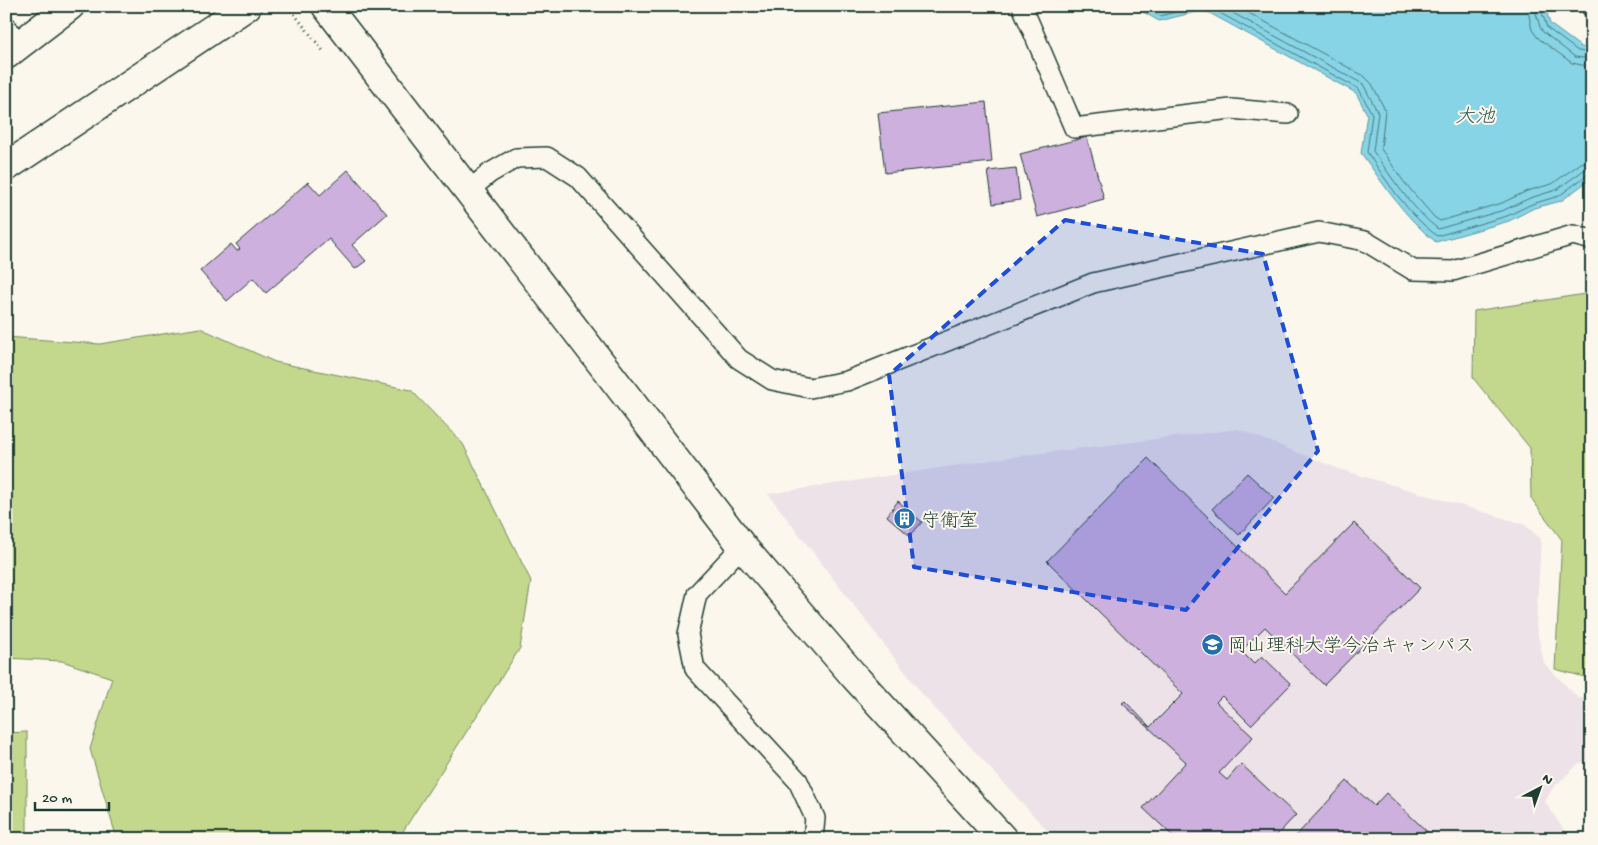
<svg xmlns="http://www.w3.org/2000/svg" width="1598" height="845" viewBox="0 0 1598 845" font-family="'Gochi Hand','Klee One',sans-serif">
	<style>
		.built { fill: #ede2e8 }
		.green { fill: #c4d88d; stroke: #728a60 }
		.water { fill: #87d4e6; stroke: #5d989f }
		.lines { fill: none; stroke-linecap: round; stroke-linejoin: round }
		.shore { stroke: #49797b; stroke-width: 1 }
		.building { fill: #cdb0dd; stroke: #1f3d34 }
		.street-casing { stroke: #1f3d34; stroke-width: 22 }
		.secondary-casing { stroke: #1f3d34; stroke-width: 31 }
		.highway-casing { stroke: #1f3d34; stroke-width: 31 }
		.path { stroke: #1f3d34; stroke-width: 3; stroke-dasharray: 1 4; stroke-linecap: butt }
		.street { stroke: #fbf7ec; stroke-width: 19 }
		.secondary { stroke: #fbf7ec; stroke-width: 28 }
		.highway { stroke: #fbf7ec; stroke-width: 28 }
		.marked { fill: #1d4ed8; fill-opacity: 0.2; stroke: #1d4ed8; stroke-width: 4; stroke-dasharray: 10 6; stroke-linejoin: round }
		.labels { text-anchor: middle; stroke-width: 4; stroke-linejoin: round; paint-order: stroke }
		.poi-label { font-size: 19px; fill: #1f3d34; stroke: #fbf7ec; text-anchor: start }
		.water-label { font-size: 20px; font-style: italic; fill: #345b58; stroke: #fbf7ec }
	</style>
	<rect width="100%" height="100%" fill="#fbf7ec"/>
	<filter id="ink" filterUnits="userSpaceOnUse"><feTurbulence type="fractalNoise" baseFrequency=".02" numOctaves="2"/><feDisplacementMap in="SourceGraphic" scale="10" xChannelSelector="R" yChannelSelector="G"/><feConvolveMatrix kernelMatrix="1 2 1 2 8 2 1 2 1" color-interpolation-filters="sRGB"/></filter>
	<g filter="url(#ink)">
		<path class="built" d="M1238,429L1342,470L1524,524L1541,539L1536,626L1544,663L1578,698L1592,697V761L1579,763L1552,789L1545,802L1570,839H1055L923,695L768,494L1017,456Z"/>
		<path class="green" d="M1592,293V679L1555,669L1562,540L1531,498L1530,448L1473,378L1474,311Z
			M200,328L275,362L411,390L463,444L531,581L520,648L398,839H117L90,749L112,678L62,661L6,658V337L100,344Z
			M27,732V839H6V733Z"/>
		<path class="water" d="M1133,6H1545L1550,24L1581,47L1592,48V178L1561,201L1534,208L1509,221L1436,242C1405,218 1384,185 1361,153L1367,114L1356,93L1204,10L1159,21Z"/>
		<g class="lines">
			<path class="shore" d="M1143,6L1160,16L1199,6
				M1207,6L1359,89L1372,114L1367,152C1387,182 1408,214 1437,236L1507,216L1532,204L1559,196L1587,175L1592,174
				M1220,6L1363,84L1378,113L1373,151C1392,178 1412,209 1438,229L1504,210L1530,198L1556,190L1584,170L1592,168
				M1236,6L1364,76L1372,84L1385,110L1381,149L1404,182L1434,217L1440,221L1502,203L1527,191L1552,184L1581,163L1592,160
				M1527,6L1532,30L1538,38L1572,63L1592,67
				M1534,6L1540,27L1543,32L1575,57L1592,59
				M1540,6L1547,28L1578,51L1592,53"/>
		</g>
		<path class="building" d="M986,102L992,162L885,173L878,113Z
			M1087,137L1104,199L1037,217L1020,154Z
			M1016,168L1020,200L993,204L988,171Z
			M348,170L387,214L352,245L366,261L355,269L329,239L266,293L253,278L227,301L200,271L231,244L237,251L240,249L236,244L308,182L320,195Z
			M1148,458L1285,593L1354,523L1420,588L1324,685L1265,627L1241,651L1254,664L1262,656L1291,684L1251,725L1222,696L1216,702L1253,737L1219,773L1227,780L1241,764L1296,815L1276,836L1279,839H1250L1248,837L1247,839H1176L1143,808L1186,762L1122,703L1125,701L1150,727L1183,694L1047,561Z
			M1247,473L1274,498L1239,535L1212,509Z
			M898,501L922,522L910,536L887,516Z
			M1347,781L1374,806L1386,793L1435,839H1293Z"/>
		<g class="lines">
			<defs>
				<path id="street" d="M1022,6L1074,128L1231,109L1288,114
					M1591,6L1592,8
					M6,26L19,45
					M468,191L490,173L516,158L547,157L578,177L739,359L772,380L810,388L847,381L1093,283L1319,232L1365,241L1413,270L1453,271L1573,235L1592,240
					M742,546L697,594L688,634L695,669L798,781L815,818L813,839"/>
				<path id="secondary" d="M326,6L742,546L854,676L1003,839
					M6,55L70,6"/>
				<path id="highway" d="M6,167L247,6"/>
			</defs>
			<use href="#street" class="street-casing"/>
			<use href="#secondary" class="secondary-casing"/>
			<use href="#highway" class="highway-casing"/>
			<path class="path" d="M288,6L324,52"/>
			<use href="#street" class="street"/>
			<use href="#secondary" class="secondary"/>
			<use href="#highway" class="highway"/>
		</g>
	</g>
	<path class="marked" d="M1065,220L1263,254L1318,451L1186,610L914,567L889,375Z"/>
	<defs>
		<symbol id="building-disc" viewBox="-11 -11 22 22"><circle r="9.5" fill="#1f6fb2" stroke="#fbf7ec"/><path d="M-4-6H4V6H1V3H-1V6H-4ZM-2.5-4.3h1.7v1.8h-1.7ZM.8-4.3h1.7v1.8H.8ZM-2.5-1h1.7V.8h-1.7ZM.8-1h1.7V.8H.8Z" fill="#fff"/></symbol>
		<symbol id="university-disc" viewBox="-11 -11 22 22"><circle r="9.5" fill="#1f6fb2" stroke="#fbf7ec"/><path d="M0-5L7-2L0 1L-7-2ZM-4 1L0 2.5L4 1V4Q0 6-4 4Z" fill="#fff"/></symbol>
	</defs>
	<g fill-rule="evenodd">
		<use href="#building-disc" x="892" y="506" width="25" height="25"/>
		<use href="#university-disc" x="1200" y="632" width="25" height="25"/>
	</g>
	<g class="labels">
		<g class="poi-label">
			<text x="921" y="526">守衛室</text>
			<text x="1228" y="651">岡山理科大学今治キャンパス</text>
		</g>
		<g class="water-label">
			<text x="1475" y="122">大池</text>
		</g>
	</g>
	<rect width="1598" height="845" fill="none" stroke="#fbf7ec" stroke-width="25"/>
	<rect x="12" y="12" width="1573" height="820" fill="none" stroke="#1f3d34" stroke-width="2" filter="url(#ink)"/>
	<g transform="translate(1540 788) rotate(41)" stroke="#fbf7ec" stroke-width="4" paint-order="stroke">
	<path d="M0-4L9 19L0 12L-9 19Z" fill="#1f3d34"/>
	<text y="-8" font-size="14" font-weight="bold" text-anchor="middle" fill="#1f3d34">N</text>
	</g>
	<path d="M35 802v8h74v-8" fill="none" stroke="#1f3d34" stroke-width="2.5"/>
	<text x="42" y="802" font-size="15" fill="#1f3d34" stroke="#fbf7ec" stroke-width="4" paint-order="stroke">20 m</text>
</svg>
